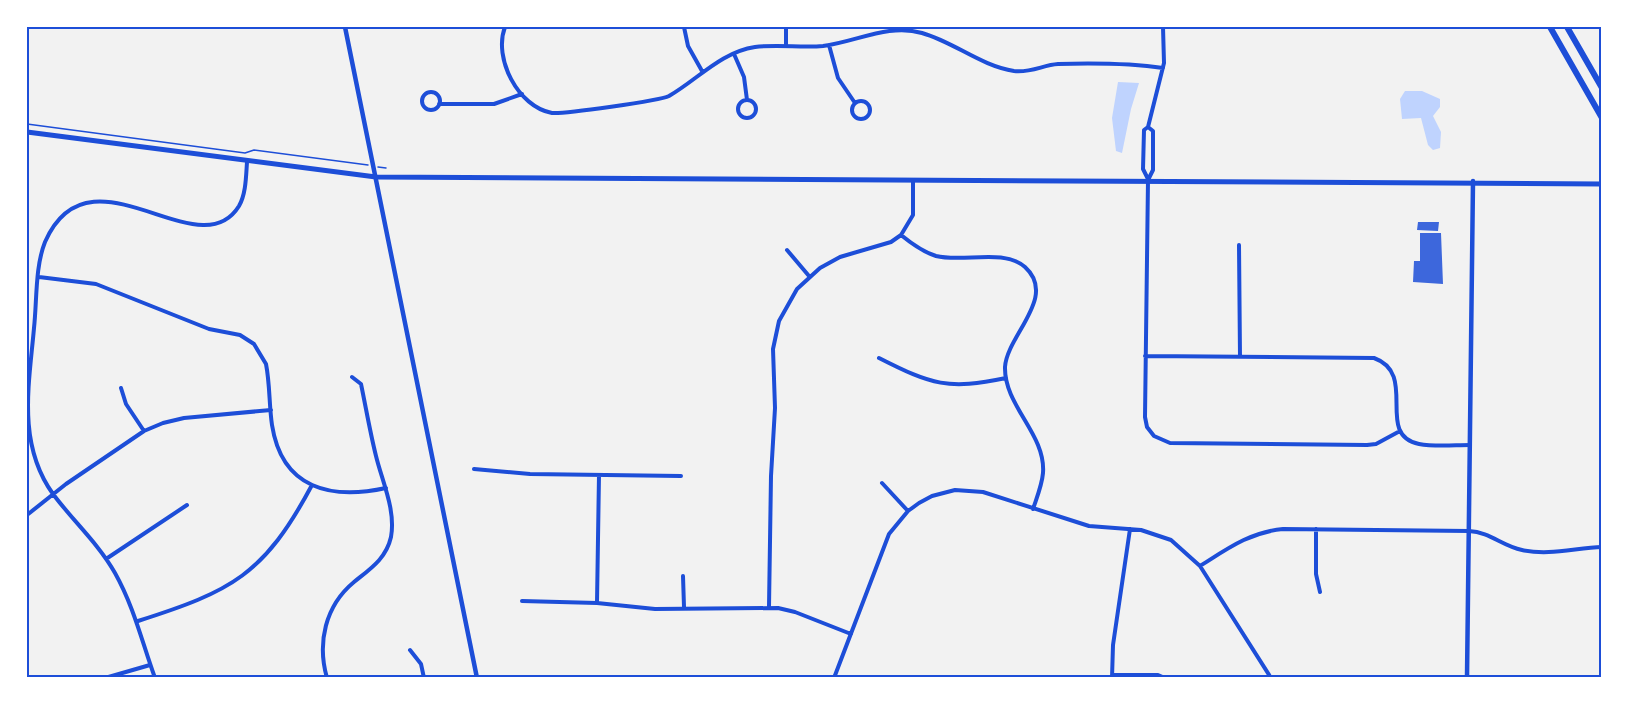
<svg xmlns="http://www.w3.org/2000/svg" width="1629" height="705" viewBox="0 0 1629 705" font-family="Signika,sans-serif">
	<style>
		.water { fill: #bfd3fe }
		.building { fill: #3d67dc }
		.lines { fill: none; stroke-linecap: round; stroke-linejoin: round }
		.path { stroke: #1d4ed8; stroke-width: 1.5 }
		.minor { stroke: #1d4ed8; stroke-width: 4 }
		.tertiary { stroke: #1d4ed8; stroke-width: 4.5 }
		.secondary { stroke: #1d4ed8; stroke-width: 5 }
		.trunk { stroke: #1d4ed8; stroke-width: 6 }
		.neatline { fill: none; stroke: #1d4ed8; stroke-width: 2 }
	</style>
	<rect width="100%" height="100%" fill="#f2f2f2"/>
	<path class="water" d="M1118,82L1139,83L1131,109L1122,153L1116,151L1112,118Z
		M1405,91H1422L1440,99V107L1433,116L1441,132L1440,148L1433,150L1428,145L1421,118L1402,119L1400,99Z"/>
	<path class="building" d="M1418,222H1439L1438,231L1417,230Z
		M1420,233H1441L1443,284L1413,282L1414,261H1420Z"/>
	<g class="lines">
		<path class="path" d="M27,124L245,153L254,150L368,165
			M378,167L386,168"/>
		<path class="minor" d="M505,27C493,58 518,107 552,113C564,114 659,101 669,96C697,80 721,52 755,47C778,44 801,48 823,46C856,42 889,23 922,33C954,42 981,66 1014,71C1031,73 1043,65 1058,64C1093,63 1129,63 1163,68
			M684,27L688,46L702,71
			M786,27V46
			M829,45L838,78L855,103
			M734,54L744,77L747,100
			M422 101a9 9 0 1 1 18 0a9 9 0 1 1-18 0Z
			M738 109a9 9 0 1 1 18 0a9 9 0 1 1-18 0Z
			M852 110a9 9 0 1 1 18 0a9 9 0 1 1-18 0Z
			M439,104H494L522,94
			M1148,127L1153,131V170L1148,180L1145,417L1147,427L1154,436L1170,443L1367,445L1376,444L1400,431
			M1148,179L1143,169L1144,130L1148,127L1164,63L1163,27
			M901,235C912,244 923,252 936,256C963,263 1003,248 1025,267C1058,297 1007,335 1005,367C1004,406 1046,434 1043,473C1042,485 1037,497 1033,509
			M1239,245L1240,357
			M787,250L809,276
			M39,277L96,284L209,329L240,335L254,344L266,364C270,384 269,405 272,425C282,489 331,500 386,488
			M1145,356L1374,358C1419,374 1374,435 1419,444C1435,447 1454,445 1470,445
			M879,358C932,385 948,390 1006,378
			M121,388L126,404L144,431
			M474,469L530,474L681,476
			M882,483L908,511
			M27,515L66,484L144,431L163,423L184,418L271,410
			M1316,529V574L1320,592
			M106,559L187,505
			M1200,566C1227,549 1250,532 1283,529L1469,531C1490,532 1502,546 1522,550C1549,556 1575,548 1602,547
			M683,576L684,607
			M522,601L597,603L655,609L778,608L795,612L851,634
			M597,603L599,475
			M769,607L771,476L775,408L773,349L779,321L797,289L820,268L840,257L891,242L901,235L913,215V182
			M138,621C232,591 264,575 312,485
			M410,650L421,664L424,678
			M1112,675H1158L1165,678
			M105,678L150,665
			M155,678C142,642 134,607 115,573C98,543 73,521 53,494C17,444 29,385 34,328C37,301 35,267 45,242C90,140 199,271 239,206C246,194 246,176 247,162
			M327,678C317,643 325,606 354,582C370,569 386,559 391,537C396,510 382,481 376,456C370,432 366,408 361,384L352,377
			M834,678L889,534L908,511L919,503L932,496L955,490L983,492L1089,526L1141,530L1171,540L1200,566L1271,678
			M1112,678L1113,645L1130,529"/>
		<path class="tertiary" d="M345,27L477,678
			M1467,678L1473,181"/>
		<path class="secondary" d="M27,132L376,177L1602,184"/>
		<path class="trunk" d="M1550,27L1602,118
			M1567,27L1602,88"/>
	</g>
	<rect width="1629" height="705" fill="none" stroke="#ffffff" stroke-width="57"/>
	<rect x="28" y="28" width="1572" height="648" class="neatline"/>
</svg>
